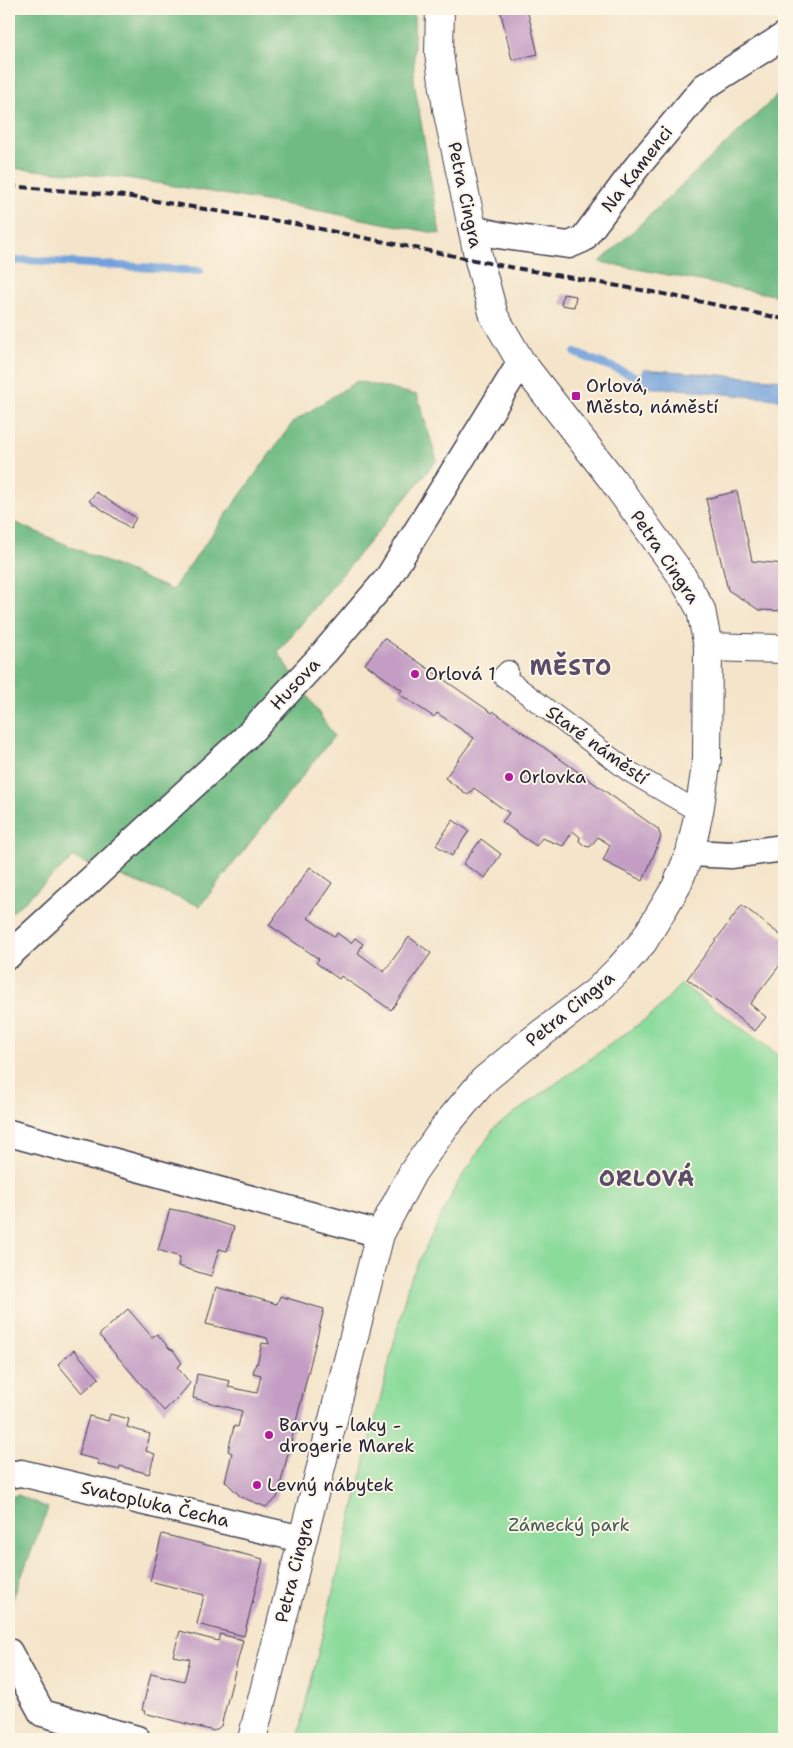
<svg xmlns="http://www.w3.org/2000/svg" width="793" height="1748" viewBox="0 0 793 1748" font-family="'Shantell Sans',sans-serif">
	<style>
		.green { fill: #8bdb9b; stroke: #567e6b }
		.forest { fill: #70bb83; stroke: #496e5f }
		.water { fill: #72a1dc; stroke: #4a628c }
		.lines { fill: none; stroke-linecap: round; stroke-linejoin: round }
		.stream { stroke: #72a1dc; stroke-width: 8 }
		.building { fill: #c39dc4 }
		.pedestrian-casing { stroke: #423f50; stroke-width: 22 }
		.minor-casing { stroke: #423f50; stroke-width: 29 }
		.tertiary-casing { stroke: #423f50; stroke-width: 30 }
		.pedestrian { stroke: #fff; stroke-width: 20 }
		.minor { stroke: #fff; stroke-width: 26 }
		.tertiary { stroke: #fff; stroke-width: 28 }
		.rail { stroke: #22223b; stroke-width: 4; stroke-dasharray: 8 4; stroke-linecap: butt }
		.poi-dot { fill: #b5179e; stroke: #fcf5e5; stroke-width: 2 }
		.labels { text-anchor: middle; stroke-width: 4; stroke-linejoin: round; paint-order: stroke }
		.street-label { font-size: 18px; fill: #22223b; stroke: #fcf5e5 }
		.poi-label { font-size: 18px; fill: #22223b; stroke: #fcf5e5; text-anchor: start }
		.park-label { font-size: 18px; fill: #425a58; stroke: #fcf5e5 }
		.district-label { font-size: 22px; font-weight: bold; letter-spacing: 1px; fill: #5a4d6b; stroke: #fcf5e5 }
	</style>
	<rect width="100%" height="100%" fill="#fcf5e5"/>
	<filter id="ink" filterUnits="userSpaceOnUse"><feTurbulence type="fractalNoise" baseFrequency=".02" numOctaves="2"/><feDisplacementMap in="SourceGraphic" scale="10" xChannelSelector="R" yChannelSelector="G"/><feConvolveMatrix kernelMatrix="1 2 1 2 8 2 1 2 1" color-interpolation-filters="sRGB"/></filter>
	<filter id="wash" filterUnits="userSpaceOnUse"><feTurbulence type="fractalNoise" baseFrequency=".0096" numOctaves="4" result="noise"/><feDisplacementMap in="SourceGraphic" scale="20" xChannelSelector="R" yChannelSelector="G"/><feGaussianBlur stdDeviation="1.12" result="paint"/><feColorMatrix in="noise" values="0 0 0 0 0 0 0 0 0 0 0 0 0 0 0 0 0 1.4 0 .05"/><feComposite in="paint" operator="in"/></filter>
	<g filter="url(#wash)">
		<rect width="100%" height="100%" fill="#f4e4c9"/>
		<path class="green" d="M681,984L784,1059V1114L781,1124L784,1129V1739H297L409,1281L457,1184L495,1127L654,1013Z"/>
		<path class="forest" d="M9,9H414V81L440,234L300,207L127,178L9,168Z
			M784,89V297L600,262Z
			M357,381L417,395L437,460L278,652L334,736L200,906L73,858L9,915V520L172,590L293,422Z
			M18,1495L48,1508L9,1609V1497Z
			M9,1678L17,1711L16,1739H9Z"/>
		<path class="water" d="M643,369L784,380V400L678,389L639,387Z"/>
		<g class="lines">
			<path class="stream" d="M9,261L27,260L200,271
				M575,353L640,378L649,379"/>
		</g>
		<g id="blocks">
			<path class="building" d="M500,9H527L538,54L512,60Z
				M563,294L576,296L574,307L561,305Z
				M737,491L752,561L784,564V611L759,610L728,590L706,499Z
				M96,492L136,518L130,528L89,501Z
				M384,638L492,713L493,711L658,829L661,837L643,881L603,861L610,845L598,837L590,847L585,846L579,841L580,837L573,831L563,846L542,838L536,846L502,822L509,813L474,788L468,795L445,778L474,738L437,713L434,717L399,694L402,690L365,664Z
				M453,820L469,831L452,856L436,845Z
				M481,839L501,854L485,878L463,864Z
				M310,867L332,883L308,918L335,937L337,933L351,943L355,938L363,944L358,953L384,972L409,937L431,953L391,1010L341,976L339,979L316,963L319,959L269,925Z
				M742,905L784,938V968L780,965L750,1004L766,1017L755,1031L687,979Z
				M170,1209L186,1212L234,1227L227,1251L219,1249L211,1276L178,1266L180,1257L158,1250Z
				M216,1287L277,1304L280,1296L324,1309L277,1498L266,1507L241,1497L225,1481L232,1453L228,1451L234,1426L238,1427L242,1411L193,1398L197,1374L230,1381L228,1387L257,1393L261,1375L253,1373L256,1363L257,1364L262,1343L269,1344L267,1338L206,1324Z
				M128,1309L152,1337L157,1334L170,1349L173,1350L182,1363L177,1367L190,1383L183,1392L164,1411L99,1335Z
				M74,1350L99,1378L82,1393L58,1364Z
				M110,1414L129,1419L127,1427L150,1434L146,1451L155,1454L149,1474L120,1466L119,1470L98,1464V1460L78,1455L89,1416L108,1421Z
				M162,1534L263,1559L244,1636L197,1624L204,1595L150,1581Z
				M180,1631L218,1641L220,1634L243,1640L221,1726L214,1731L144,1713L145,1711L142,1710L151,1673L184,1681L190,1659L173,1656Z"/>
		</g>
	</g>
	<g filter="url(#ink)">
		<use href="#blocks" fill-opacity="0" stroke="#423f50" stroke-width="1"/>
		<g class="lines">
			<defs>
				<path id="pedestrian" d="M508,671L503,676L630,772L699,812"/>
				<path id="minor" d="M472,229L498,235L569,245L583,239L636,168L704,87L784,36
					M690,853L731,855L784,848
					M9,955L245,738L324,653L388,578L521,362
					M9,1133L380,1234
					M9,1475L21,1473L302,1539
					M9,1652L42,1713L137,1739"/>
				<path id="tertiary" d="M708,647L784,649
					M252,1739L380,1234L413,1172L446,1125L484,1080L525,1046L596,992L620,968L643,942L676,887L690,853L699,812L707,759L708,647L701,610L680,573L612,479L521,362L494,316L479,260L447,109L439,53L440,9"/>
			</defs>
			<use href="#pedestrian" class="pedestrian-casing"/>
			<use href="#minor" class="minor-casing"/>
			<use href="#tertiary" class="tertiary-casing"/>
			<use href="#pedestrian" class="pedestrian"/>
			<use href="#minor" class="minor"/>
			<use href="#tertiary" class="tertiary"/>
			<path class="rail" d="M9,186L125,196L296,224L504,266L664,294L784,319"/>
		</g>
	</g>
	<g class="poi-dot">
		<rect x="571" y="391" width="10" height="10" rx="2.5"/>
		<circle cx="415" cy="674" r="5"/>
		<circle cx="509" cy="777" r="5"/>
		<circle cx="269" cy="1435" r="5"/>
		<circle cx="257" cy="1485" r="5"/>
	</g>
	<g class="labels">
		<g class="street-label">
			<text transform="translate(637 169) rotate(-52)" y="6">Na Kamenci</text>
			<text transform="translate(465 195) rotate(78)" y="6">Petra Cingra</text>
			<text transform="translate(665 557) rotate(56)" y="6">Petra Cingra</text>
			<text transform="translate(295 684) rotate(-47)" y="6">Husova</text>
			<text transform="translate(597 745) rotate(36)" y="6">Staré náměstí</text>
			<text transform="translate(570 1009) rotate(-39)" y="6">Petra Cingra</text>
			<text transform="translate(155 1504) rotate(13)" y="6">Svatopluka Čecha</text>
			<text transform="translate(294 1570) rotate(-76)" y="6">Petra Cingra</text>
		</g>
		<g class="poi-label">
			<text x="586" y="392">Orlová,<tspan x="586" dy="21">Město, náměstí</tspan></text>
			<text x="425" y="680">Orlová 1</text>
			<text x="519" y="783">Orlovka</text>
			<text x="279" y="1431">Barvy - laky -<tspan x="279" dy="21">drogerie Marek</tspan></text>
			<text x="267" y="1491">Levný nábytek</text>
		</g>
		<g class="park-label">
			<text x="569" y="1531">Zámecký park</text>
		</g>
		<g class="district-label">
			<text x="571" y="675">MĚSTO</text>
			<text x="647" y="1186">ORLOVÁ</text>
		</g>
	</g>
	<rect width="793" height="1748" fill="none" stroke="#fcf5e5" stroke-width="30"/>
</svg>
